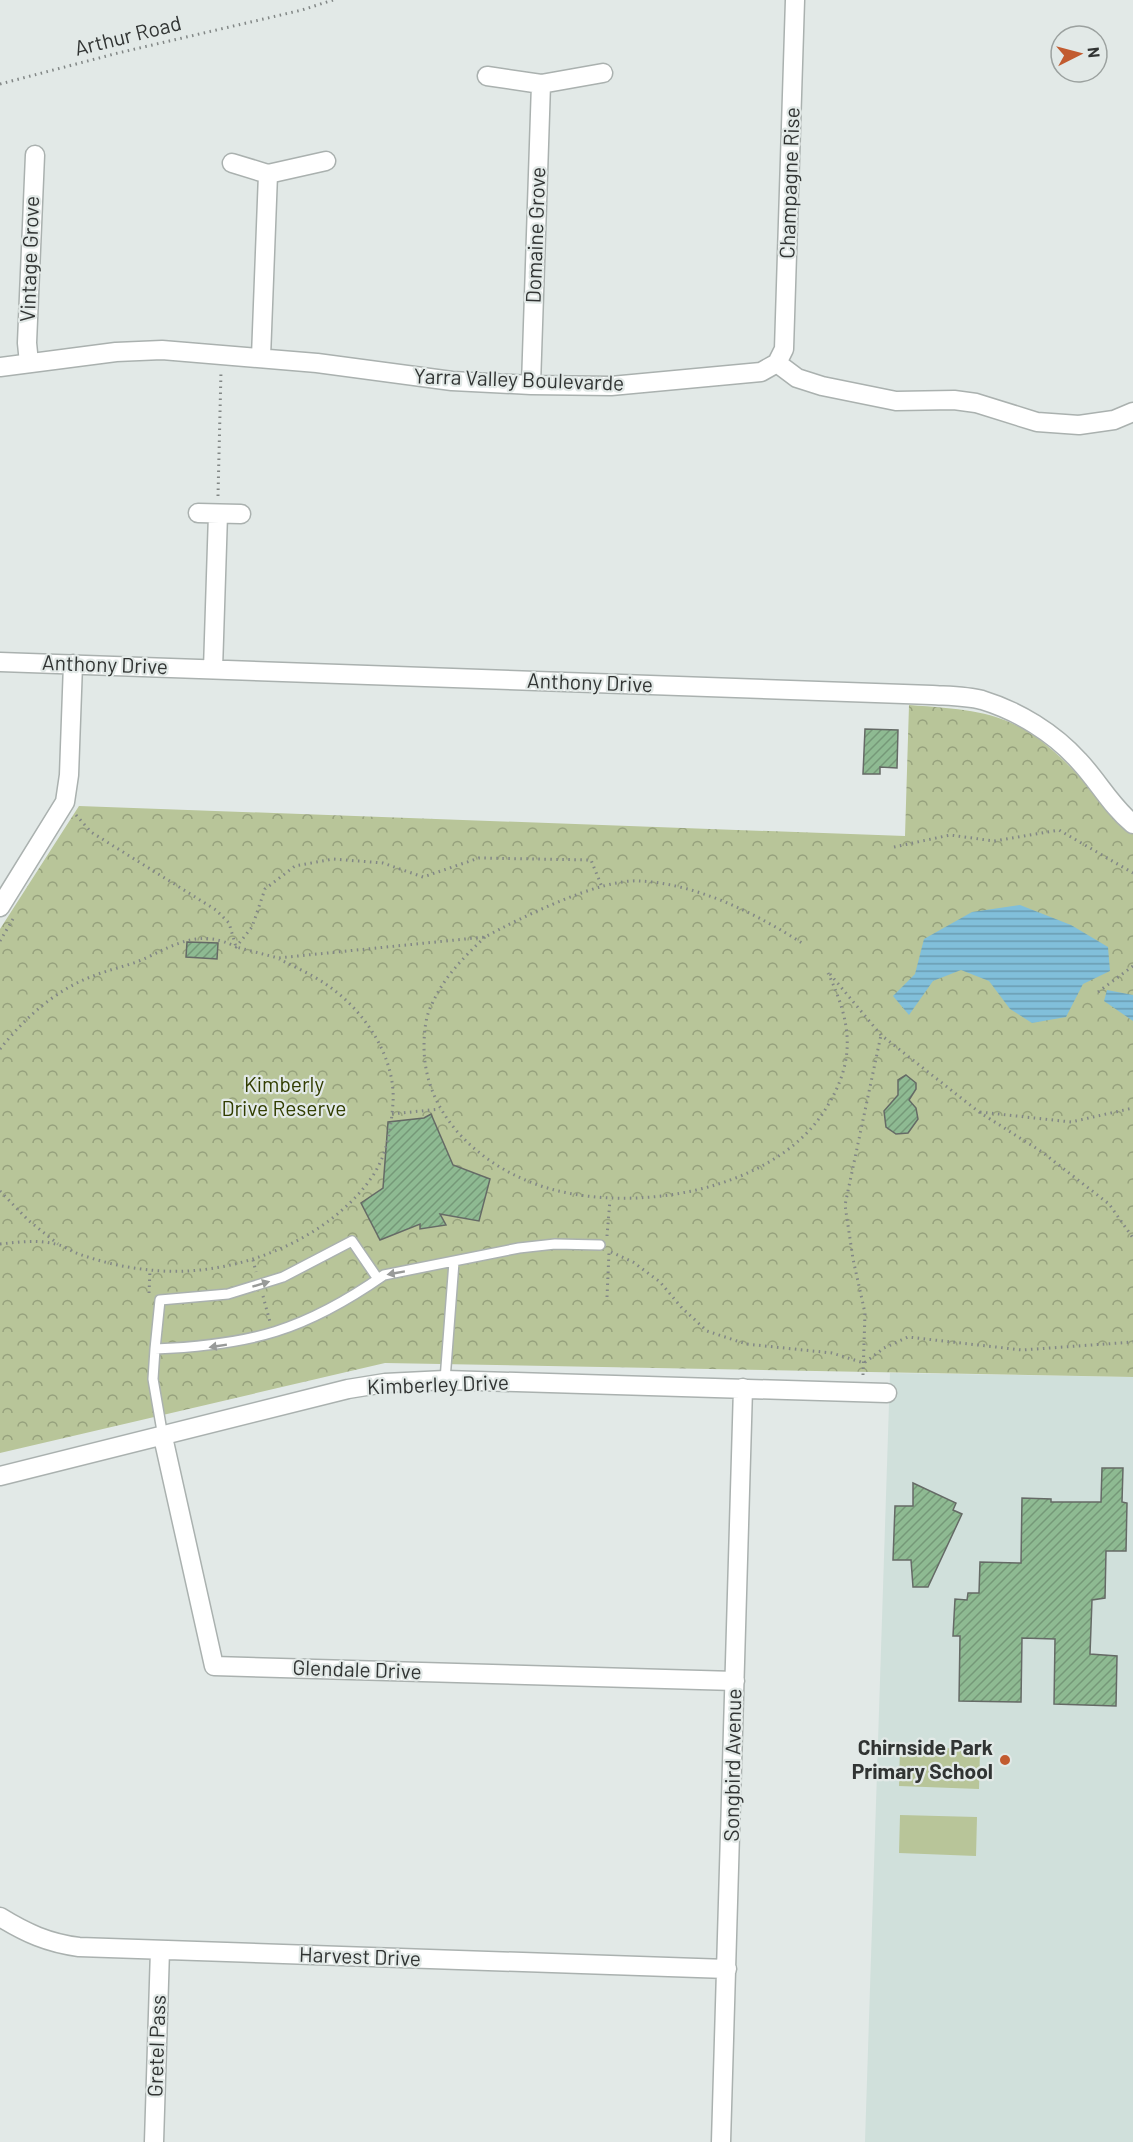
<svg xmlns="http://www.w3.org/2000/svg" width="1133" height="2142" viewBox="0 0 1133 2142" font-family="Barlow,sans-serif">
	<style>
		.built { fill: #d0e0db }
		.grass { fill: #b8c599 }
		.forest { fill: url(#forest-crowns) }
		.water { fill: url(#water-rules) }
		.building { fill: url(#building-hatch); stroke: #656a66; stroke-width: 1.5 }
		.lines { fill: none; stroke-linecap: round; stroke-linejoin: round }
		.service-casing { stroke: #aab1af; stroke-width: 12 }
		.minor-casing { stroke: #aab1af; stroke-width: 21 }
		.path { stroke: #828786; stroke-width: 3; stroke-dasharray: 1.5 4.5; stroke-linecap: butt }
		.service { stroke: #fff; stroke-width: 9 }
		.minor { stroke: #fff; stroke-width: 18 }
		.oneway { fill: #989a99 }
		.poi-dot { fill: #c25b2f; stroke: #e2e9e7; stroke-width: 2 }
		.labels { text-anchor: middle; stroke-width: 4.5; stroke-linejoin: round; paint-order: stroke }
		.street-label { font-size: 21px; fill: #313433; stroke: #e2e9e7 }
		.park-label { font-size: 21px; fill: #313d00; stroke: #e2e9e7 }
		.poi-label { font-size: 21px; font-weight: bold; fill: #313433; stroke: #e2e9e7; text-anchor: end }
	</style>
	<defs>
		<pattern id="forest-crowns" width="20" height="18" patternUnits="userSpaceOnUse" patternTransform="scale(1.5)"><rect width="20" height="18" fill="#b8c599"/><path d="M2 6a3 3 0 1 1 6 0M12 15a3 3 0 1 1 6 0" fill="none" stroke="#96a17d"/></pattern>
		<pattern id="water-rules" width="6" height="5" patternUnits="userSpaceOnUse" patternTransform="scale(1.5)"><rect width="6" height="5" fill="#81bfda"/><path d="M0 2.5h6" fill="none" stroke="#6a9cb1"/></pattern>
		<pattern id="building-hatch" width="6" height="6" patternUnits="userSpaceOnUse" patternTransform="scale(1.5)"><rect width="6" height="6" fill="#8eba92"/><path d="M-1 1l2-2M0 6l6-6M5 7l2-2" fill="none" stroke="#759878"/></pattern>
	</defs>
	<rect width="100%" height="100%" fill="#e2e9e7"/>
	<path class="built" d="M890,1373L1133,1377V2142H865Z"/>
	<path class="grass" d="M900,1747L980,1749L979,1789L899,1786Z
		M900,1815L977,1817L976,1856L899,1853Z"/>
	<path class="forest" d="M909,705C995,711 1022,715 1083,780C1099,797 1114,819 1133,833V1377L385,1363L0,1453V929L79,806L905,836Z"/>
	<path class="water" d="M1020,905L1071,925L1108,947L1110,971L1083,984L1066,1017L1032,1023L1010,1009L989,981L961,970L933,981L909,1015L893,996L915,974L924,939L972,912Z
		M1107,990L1133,995V1021L1104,1001Z"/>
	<path class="building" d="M865,729L898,730L897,768L880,767V774H863Z
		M187,942L218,943L217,959L186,957Z
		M906,1075L916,1083V1089L909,1100L916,1108L918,1119L908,1133L896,1134L886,1127L884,1111L898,1095V1080Z
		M431,1114L453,1165L490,1179L479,1221L440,1214L446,1225L420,1229V1224L380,1240L361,1203L383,1188L388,1122L424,1118Z
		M1102,1468H1123L1122,1502L1127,1503L1126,1551H1106L1105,1598L1092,1600L1090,1654L1117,1656L1116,1706L1054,1704L1055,1639L1022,1638L1021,1702L959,1701L960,1636H953L955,1599L967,1600L968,1593H979L980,1562L1021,1563L1022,1498L1051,1499V1502H1101Z
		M913,1483L956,1503L953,1510L962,1514L928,1587H913L911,1560H893L895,1506H913Z"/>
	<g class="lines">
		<defs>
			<path id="service" d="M378,1279L352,1241L283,1277L228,1294L160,1300L155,1349C251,1345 304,1331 384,1275L519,1248L555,1244L600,1245
				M155,1349L153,1379L163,1437
				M445,1380L454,1262"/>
			<path id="minor" d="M487,76L541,84L603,73
				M232,163L268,174L326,161
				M261,357L268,174
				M29,363L27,343L35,155
				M777,363L784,349L795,0
				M0,367L116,352L162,350L317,363L452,381L531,385L611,386L761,372L777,363L797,378L822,386L896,401L954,400L976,403L1037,422L1079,425L1114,420L1133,412
				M531,385L541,84
				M198,513L241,514
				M0,662L932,695C948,696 967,696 982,700C1018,711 1054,733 1079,761C1098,781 1111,806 1133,824
				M213,669L218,514
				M0,907L65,802L69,775L73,664
				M163,1437L214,1666L735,1681
				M0,1476L348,1389L385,1383L445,1380L887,1393
				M0,1917C26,1933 48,1943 79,1947L727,1969
				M154,2142L160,1950
				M721,2142L743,1388"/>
		</defs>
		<use href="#service" class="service-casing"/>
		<use href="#minor" class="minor-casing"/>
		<path class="path" d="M0,84L118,53L302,10L333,0
			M218,496L221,371
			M76,815L91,832L216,910L229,923L236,947L278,958L485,937C520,918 601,878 640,881C697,884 755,913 802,943
			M894,847L950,835L994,841L1059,830L1133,873
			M485,937C464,957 444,977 432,1004C425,1017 424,1034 424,1048C425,1119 486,1171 551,1189C636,1213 771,1191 823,1113C856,1063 853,1026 828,973
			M0,941L13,919
			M830,974L881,1035L979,1112L1042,1152L1109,1204L1133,1238
			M1098,992L1133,966
			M0,1049C25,1018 55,990 93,976C110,969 129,966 146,958C177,943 202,929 236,947L252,927L265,889L295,866L333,859L383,863L423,877L479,858L591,860L602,887
			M980,1112L1071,1122L1133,1108
			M392,1114L440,1109
			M0,1191L28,1220L58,1244
			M607,1236L610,1200
			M0,1244C20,1242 39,1239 59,1245C66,1247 72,1252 79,1254C101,1262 127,1268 150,1270C229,1279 326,1243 372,1177C387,1155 391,1129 393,1103C396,1057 364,1010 327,985C313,975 295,967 279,959
			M611,1252L633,1262L660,1282L682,1308L707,1331L746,1344L832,1353L864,1363L884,1348L908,1337L1022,1350L1133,1342
			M253,1260L256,1272
			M149,1293L150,1270
			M263,1296L270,1322
			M607,1297L609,1253
			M863,1375L865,1313L853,1259L845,1205L881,1035"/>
		<use href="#service" class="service"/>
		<use href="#minor" class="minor"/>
	</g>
	<defs><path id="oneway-solid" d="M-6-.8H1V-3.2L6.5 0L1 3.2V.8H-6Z" transform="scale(1.5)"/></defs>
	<g class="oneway">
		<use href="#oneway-solid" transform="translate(396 1273) rotate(170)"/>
		<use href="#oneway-solid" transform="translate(261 1284) rotate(-17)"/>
		<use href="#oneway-solid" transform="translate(218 1346) rotate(171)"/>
	</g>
	<circle class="poi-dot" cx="1005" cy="1760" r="6"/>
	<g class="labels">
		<g class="street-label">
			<text transform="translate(128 36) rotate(-14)" y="7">Arthur Road</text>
			<text transform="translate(790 183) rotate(-88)" y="7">Champagne Rise</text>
			<text transform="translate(536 235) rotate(-88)" y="7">Domaine Grove</text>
			<text transform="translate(30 259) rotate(-88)" y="7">Vintage Grove</text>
			<text transform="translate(519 380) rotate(2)" y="7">Yarra Valley Boulevarde</text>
			<text transform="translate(105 665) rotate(2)" y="7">Anthony Drive</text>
			<text transform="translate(590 683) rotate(2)" y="7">Anthony Drive</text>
			<text transform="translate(438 1385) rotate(-2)" y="7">Kimberley Drive</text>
			<text transform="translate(357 1670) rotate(2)" y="7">Glendale Drive</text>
			<text transform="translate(733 1765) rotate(-89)" y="7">Songbird Avenue</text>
			<text transform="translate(360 1957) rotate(2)" y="7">Harvest Drive</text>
			<text transform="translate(157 2046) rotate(-88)" y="7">Gretel Pass</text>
		</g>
		<g class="park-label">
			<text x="284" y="1092">Kimberly<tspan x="284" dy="24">Drive Reserve</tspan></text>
		</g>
		<g class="poi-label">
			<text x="993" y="1755">Chirnside Park<tspan x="993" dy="24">Primary School</tspan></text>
		</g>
	</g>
	<g transform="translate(1079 54) rotate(84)"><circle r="28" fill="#e2e9e7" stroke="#9ba19f" stroke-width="1.5"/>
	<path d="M0-4.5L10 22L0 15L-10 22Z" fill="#c25b2f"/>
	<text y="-9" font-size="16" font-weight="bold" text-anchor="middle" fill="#313433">N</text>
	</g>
</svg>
